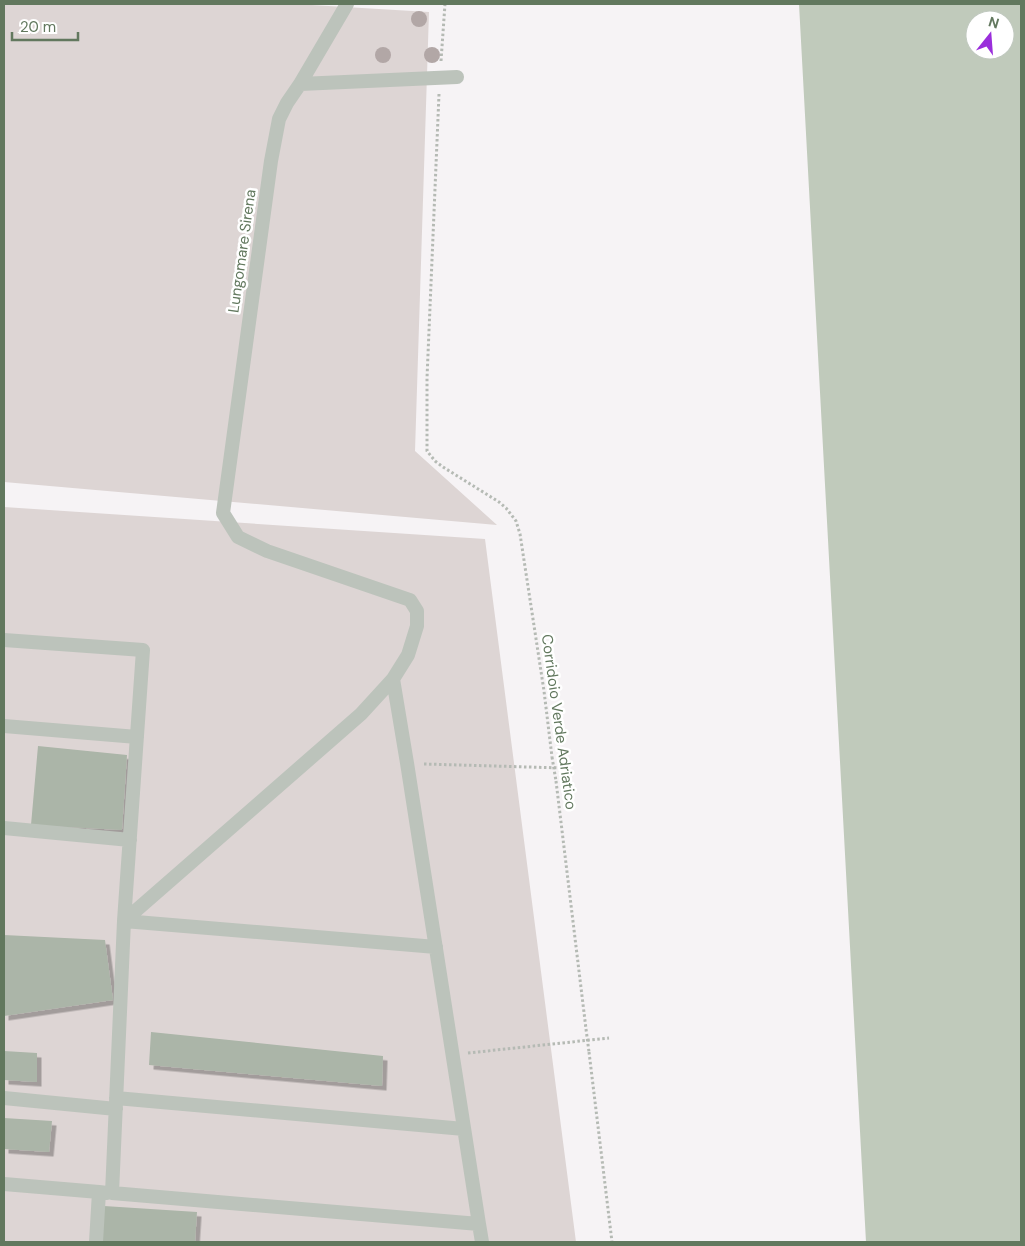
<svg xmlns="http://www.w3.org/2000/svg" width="1025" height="1246" viewBox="0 0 1025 1246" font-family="'DM Sans',sans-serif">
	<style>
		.green { fill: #ddd5d4 }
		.water { fill: #c0cabb; fill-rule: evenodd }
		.building { fill: #abb5a8; filter: url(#shadow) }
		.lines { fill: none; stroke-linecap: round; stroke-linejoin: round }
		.path { stroke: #b5bab4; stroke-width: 3; stroke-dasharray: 2.5 2.5; stroke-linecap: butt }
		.service { stroke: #bcc3bb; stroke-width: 14 }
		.path-bridge { stroke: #b5bab4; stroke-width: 3; stroke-dasharray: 2.5 2.5; stroke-linecap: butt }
		.tree { fill: #b2a7a6 }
		.labels { text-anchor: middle; stroke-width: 5; stroke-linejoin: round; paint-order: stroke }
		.street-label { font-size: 15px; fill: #62785e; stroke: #fff }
	</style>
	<defs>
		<filter id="shadow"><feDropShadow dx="4.5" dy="4.5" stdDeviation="0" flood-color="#0004"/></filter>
	</defs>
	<rect width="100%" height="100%" fill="#f6f3f5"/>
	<path class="green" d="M4,4H295L429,12L415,451L497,525L4,482Z
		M4,507L485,539L576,1242H4Z"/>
	<path class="water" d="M799,4H1021V1242H866ZM975,20H1005V50H975Z"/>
	<path class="building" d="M38,746L127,755L122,830L31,825Z
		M4,935L105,940L113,1000L4,1016Z
		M151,1032L383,1056L382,1086L149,1065Z
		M4,1051L37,1053V1082L4,1080Z
		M4,1118L52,1121L49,1152L4,1149Z
		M104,1206L197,1212L195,1242H102Z"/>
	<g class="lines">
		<path class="path" d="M441,61L445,4
			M439,94L427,378V451L435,461L443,467L499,502L506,508L516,521L520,534L544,691L552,757
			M424,764L563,768
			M556,781L586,1029
			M589,1052L612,1242
			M468,1053L609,1038"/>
		<path class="service" d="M347,4L300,84L287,103L279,119L271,161L223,513L238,537L267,551L410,600L417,611V626L408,655L393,679L361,714L124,921L112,1193L479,1224L407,763L393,679
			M300,84L457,77
			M4,640L143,650L124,921L436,947
			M4,726L137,737
			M4,828L130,840
			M4,1098L116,1109
			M116,1098L464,1129
			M4,1184L99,1192
			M479,1224L482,1242
			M96,1242L99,1192L107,1193"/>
		<path class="path-bridge" d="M552,757L556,781
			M586,1029L589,1052"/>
	</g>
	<g class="tree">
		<circle cx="419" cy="19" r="8"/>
		<circle cx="383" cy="55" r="8"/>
		<circle cx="432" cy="55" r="8"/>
	</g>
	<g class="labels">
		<g class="street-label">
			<text transform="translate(242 251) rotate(-82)" y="5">Lungomare Sirena</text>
			<text transform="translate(559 722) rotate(82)" y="5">Corridoio Verde Adriatico</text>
		</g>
	</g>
	<rect width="1025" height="1246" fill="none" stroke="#62785e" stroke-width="10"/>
	<g transform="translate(990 35) rotate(17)"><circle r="24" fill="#ffffff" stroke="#c0c9bf"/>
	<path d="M0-4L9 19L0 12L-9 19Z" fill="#9a2edb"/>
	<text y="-8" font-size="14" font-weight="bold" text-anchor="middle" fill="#62785e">N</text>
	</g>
	<path d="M12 32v8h66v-8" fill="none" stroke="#62785e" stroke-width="2.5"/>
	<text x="20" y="32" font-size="15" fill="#62785e" stroke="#ffffff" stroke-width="4" paint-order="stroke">20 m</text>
</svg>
